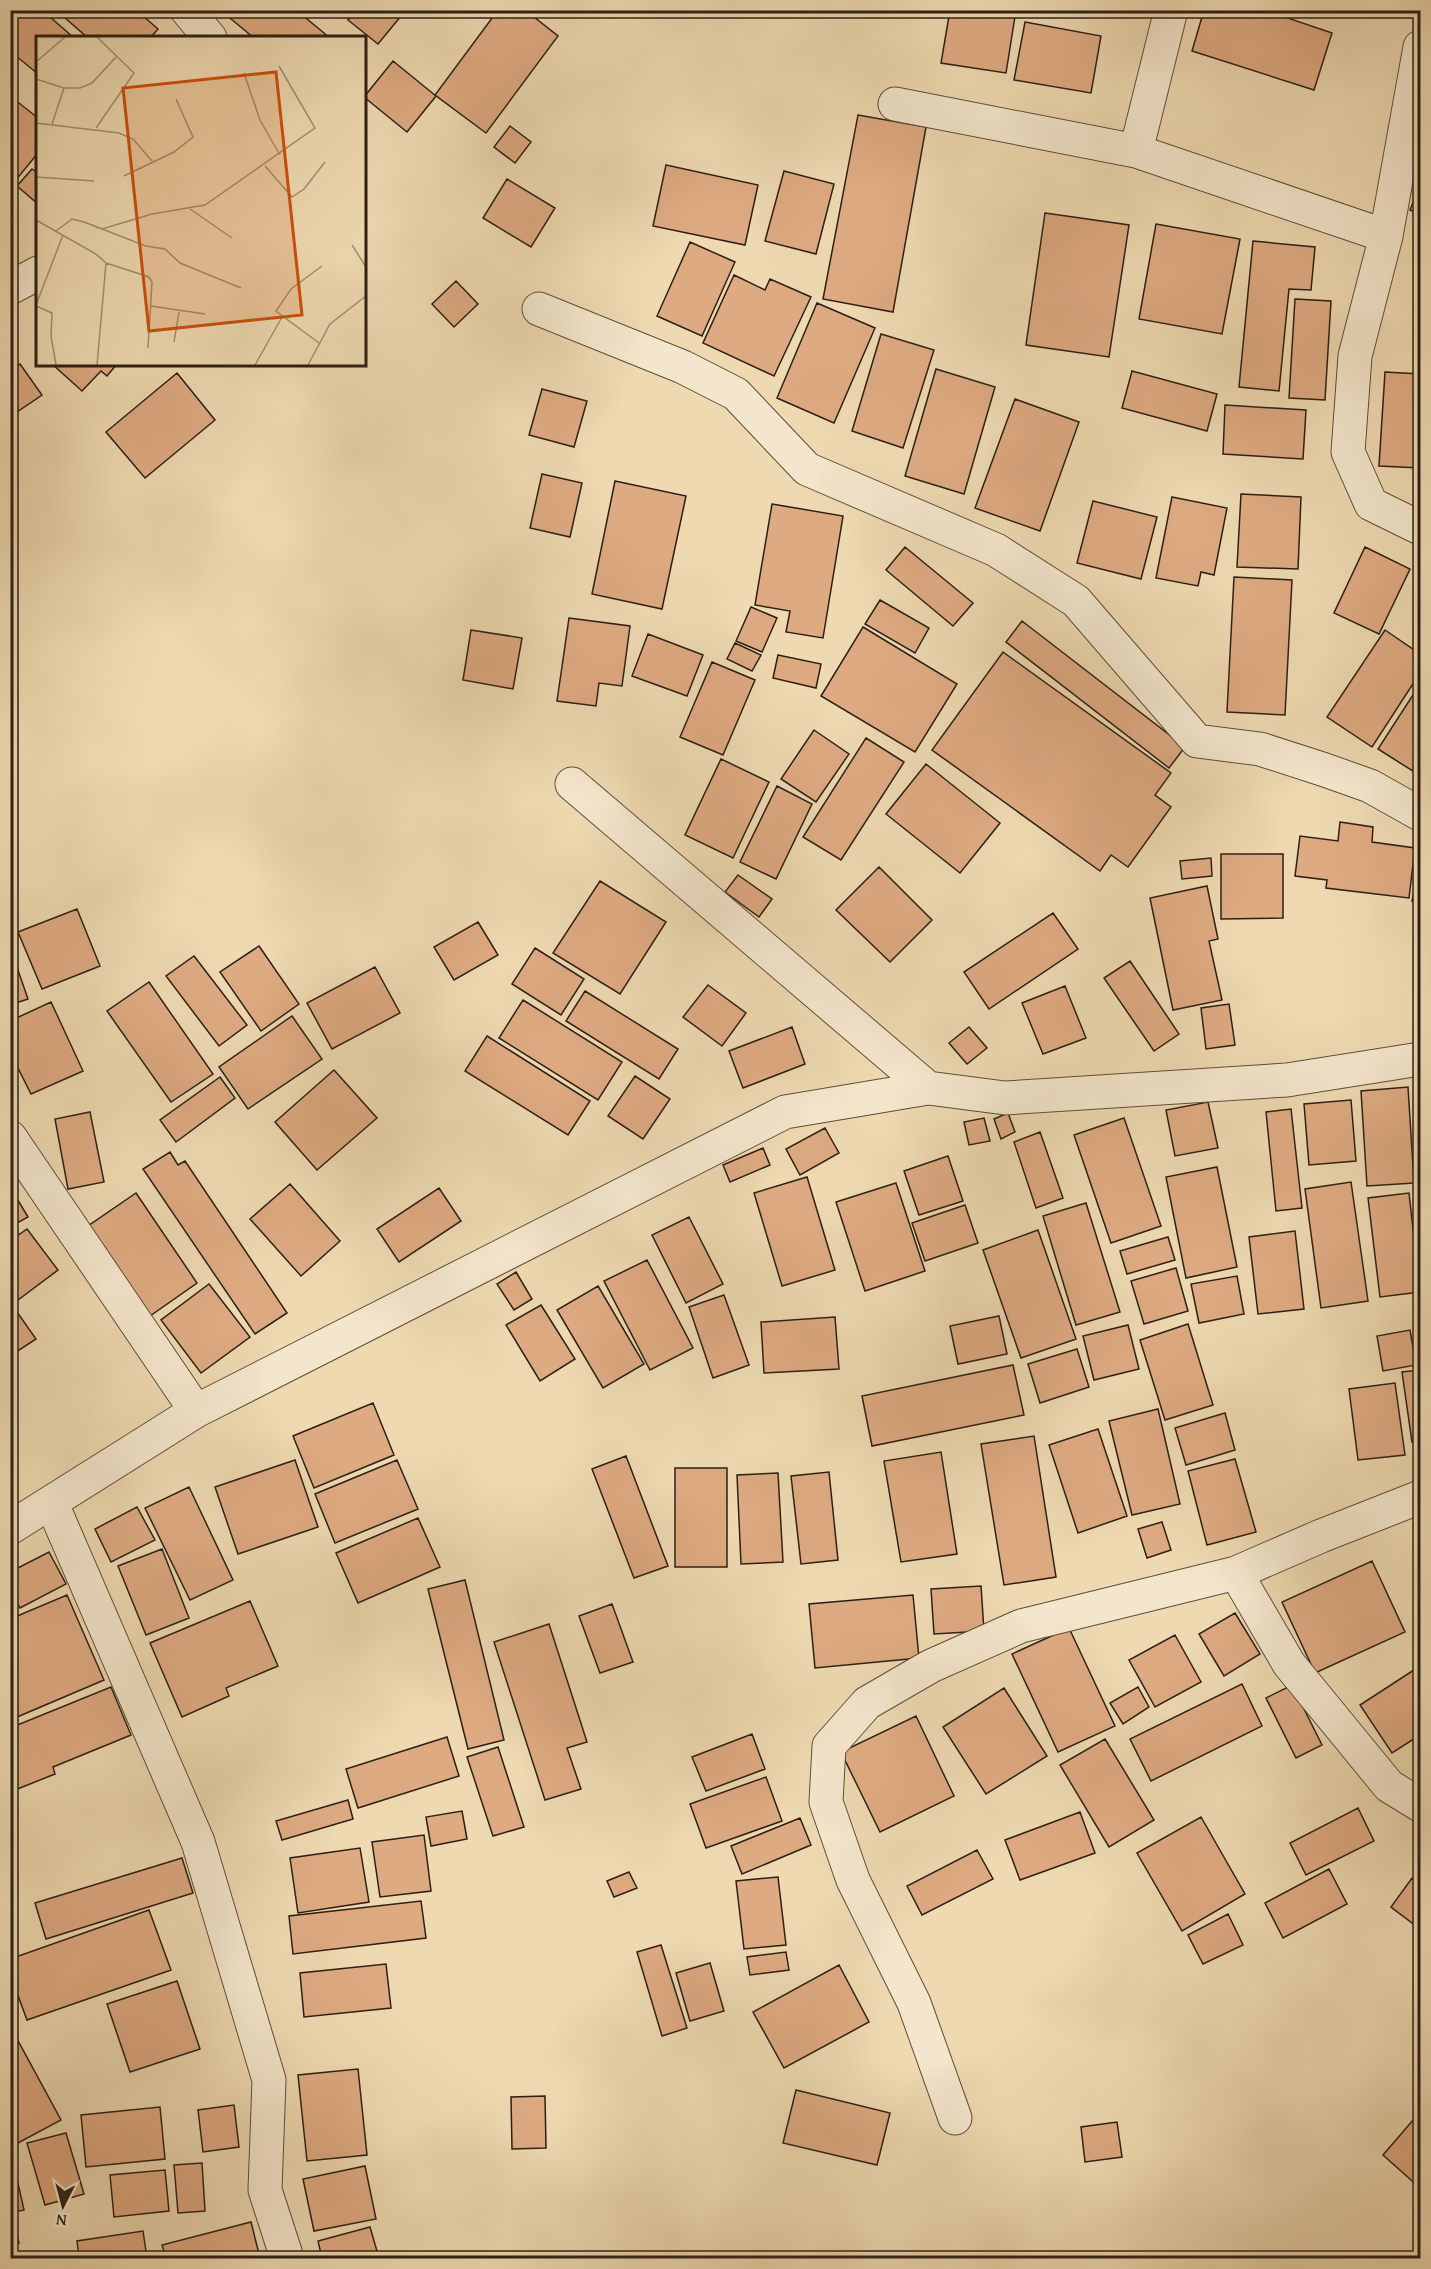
<svg xmlns="http://www.w3.org/2000/svg" width="1431" height="2269" viewBox="0 0 1431 2269" font-family="'Gentium Book Plus',serif">
	<style>
		.building { fill: #deaa82; stroke: #2d1f15; stroke-width: 1.5 }
		.lines { fill: none; stroke-linecap: round; stroke-linejoin: round }
		.minor-casing { stroke: #5d4e3c; stroke-width: 35 }
		.minor { stroke: #f4e6cc; stroke-width: 33 }
		.inset-road { fill: none; stroke: #a18f73; stroke-width: 1.5 }
		.view { fill: #cc500d; fill-opacity: 0.15; stroke: #cc500d; stroke-width: 3 }
		.inset-edge { fill: none; stroke: #2d1f15; stroke-width: 3 }
	</style>
	<rect width="100%" height="100%" fill="#eed9b1"/>
	<filter id="stains"><feTurbulence type="fractalNoise" baseFrequency=".00333" numOctaves="4"/><feColorMatrix values="0 0 0 0 .2 0 0 0 0 .09 0 0 0 0 .02 0 0 0 .5 -.17"/></filter>
	<radialGradient id="worn" r=".72"><stop offset=".6" stop-color="#630" stop-opacity="0"/><stop offset="1" stop-color="#630" stop-opacity=".3"/></radialGradient>
	<path class="building" d="M10,10H42L74,38H38V74L10,51Z
		M56,10H136L158,29L150,38H88Z
		M228,10H296L330,38H254L225,14Z
		M356,10H394L401,16L378,44L348,20Z
		M498,10H525L558,36L486,133L435,95Z
		M950,10H1016L1006,73L941,63Z
		M1204,10H1264L1332,33L1314,90L1192,51Z
		M1025,22L1101,36L1091,93L1014,80Z
		M393,61L436,96L407,132L364,97Z
		M10,96L38,118V153L11,186Z
		M858,115L926,127L893,312L823,299Z
		M510,126L531,142L515,163L494,147Z
		M666,165L758,185L745,245L653,226Z
		M32,169L38,173V204L17,186Z
		M784,171L834,184L816,254L765,241Z
		M507,179L555,208L531,247L483,218Z
		M1420,185V214L1410,210Z
		M1045,213L1129,225L1109,357L1026,345Z
		M1156,224L1240,239L1222,334L1139,319Z
		M1253,241L1315,247L1311,290L1289,289L1279,391L1239,387Z
		M690,242L735,262L702,336L657,316Z
		M734,275L765,290L770,279L811,297L774,376L703,343Z
		M456,281L478,304L454,327L432,304Z
		M1295,299L1331,301L1325,400L1289,398Z
		M817,303L875,328L834,423L777,398Z
		M881,334L934,350L903,448L852,431Z
		M20,364L42,395L17,412L10,402V371Z
		M52,364H117L107,376L101,371L82,391Z
		M936,369L995,387L964,494L905,476Z
		M1132,371L1217,394L1207,431L1122,408Z
		M1385,372L1420,374V468L1379,466Z
		M177,373L215,420L145,478L106,432Z
		M542,389L587,401L574,447L529,435Z
		M1015,399L1079,422L1040,531L975,508Z
		M1225,405L1306,410L1303,459L1223,454Z
		M542,474L582,483L570,537L530,528Z
		M615,481L686,496L662,609L592,594Z
		M1241,494L1301,497L1298,569L1237,567Z
		M1172,497L1227,508L1214,575L1201,572L1198,586L1156,578Z
		M1093,501L1157,517L1141,579L1077,563Z
		M772,504L843,516L823,638L786,632L790,611L755,605Z
		M905,547L973,603L953,626L886,570Z
		M1365,547L1410,569L1379,634L1334,613Z
		M1234,577L1292,580L1285,715L1227,712Z
		M880,600L929,628L915,653L865,624Z
		M751,607L777,618L762,652L736,641Z
		M569,618L630,626L622,686L599,683L596,706L557,701Z
		M1022,621L1185,747L1169,768L1006,642Z
		M863,627L957,684L915,752L821,696Z
		M471,630L522,638L513,689L463,680Z
		M1385,630L1420,654V673L1372,747L1327,717Z
		M648,634L703,655L687,696L632,676Z
		M735,643L761,655L752,671L727,659Z
		M1003,652L1171,773L1155,795L1171,807L1128,867L1111,855L1100,871L932,750Z
		M778,655L821,664L816,688L773,678Z
		M712,662L755,680L723,755L680,737Z
		M1420,684V767L1416,773L1378,749Z
		M814,730L849,754L816,802L781,779Z
		M866,738L904,762L841,860L803,837Z
		M721,759L769,782L733,858L685,835Z
		M926,764L1000,823L960,873L886,814Z
		M777,786L812,804L776,879L740,862Z
		M1340,822L1373,827L1372,842L1415,848L1409,898L1326,888L1327,880L1295,876L1300,836L1338,841Z
		M1221,854H1283V918L1221,919Z
		M1211,858L1212,876L1182,879L1180,861Z
		M1420,864V902L1412,901Z
		M879,867L932,920L890,962L836,910Z
		M738,875L772,899L759,917L725,892Z
		M600,881L666,922L620,994L553,953Z
		M1207,886L1218,939L1209,941L1222,1000L1173,1010L1150,898Z
		M77,909L100,966L42,989L18,932Z
		M1053,913L1078,949L989,1009L964,972Z
		M478,922L498,955L454,980L434,947Z
		M259,946L299,1004L261,1031L220,972Z
		M10,947L28,999L10,1005Z
		M535,948L584,979L561,1015L512,984Z
		M194,956L247,1025L219,1046L166,976Z
		M1130,961L1179,1034L1154,1051L1104,978Z
		M375,967L400,1013L332,1049L307,1003Z
		M149,982L213,1074L171,1102L107,1011Z
		M708,985L746,1013L722,1046L683,1017Z
		M1065,986L1086,1038L1043,1054L1022,1003Z
		M585,991L678,1049L659,1079L566,1021Z
		M523,1000L622,1062L598,1100L499,1038Z
		M51,1002L83,1071L31,1094L10,1052V1021Z
		M1229,1004L1235,1045L1206,1049L1201,1008Z
		M292,1016L322,1059L248,1109L219,1067Z
		M792,1027L805,1064L743,1088L729,1051Z
		M969,1027L987,1048L967,1064L949,1043Z
		M487,1036L590,1101L568,1135L465,1071Z
		M334,1070L377,1118L317,1170L275,1122Z
		M635,1076L670,1099L643,1139L608,1116Z
		M220,1077L235,1098L176,1142L160,1120Z
		M1408,1087L1414,1183L1367,1186L1361,1091Z
		M1351,1100L1356,1161L1309,1165L1304,1104Z
		M1208,1102L1218,1148L1175,1156L1166,1110Z
		M1291,1109L1302,1208L1276,1211L1266,1112Z
		M90,1112L104,1182L68,1189L55,1119Z
		M1008,1113L1015,1132L1001,1139L994,1119Z
		M984,1118L990,1141L969,1145L964,1122Z
		M1124,1118L1161,1226L1111,1243L1074,1135Z
		M825,1128L839,1153L800,1175L786,1149Z
		M1040,1132L1063,1198L1036,1208L1014,1142Z
		M763,1148L770,1165L730,1182L723,1165Z
		M170,1152L178,1165L185,1161L287,1313L255,1334L143,1169Z
		M948,1156L963,1201L919,1215L904,1171Z
		M1217,1167L1237,1267L1186,1278L1166,1177Z
		M807,1177L835,1270L782,1286L754,1193Z
		M1351,1182L1368,1301L1321,1308L1305,1189Z
		M896,1183L925,1271L865,1291L836,1202Z
		M290,1184L340,1241L301,1276L250,1219Z
		M10,1187L28,1217L10,1227Z
		M439,1188L461,1221L399,1262L377,1229Z
		M136,1193L197,1283L150,1316L88,1226Z
		M1409,1193L1420,1292L1380,1297L1368,1198Z
		M1086,1203L1120,1312L1076,1325L1043,1216Z
		M965,1205L978,1243L925,1261L912,1223Z
		M689,1217L723,1284L686,1303L652,1235Z
		M27,1229L58,1270L18,1300L10,1290V1241Z
		M1038,1230L1076,1339L1021,1358L983,1250Z
		M1295,1231L1304,1309L1258,1314L1249,1237Z
		M1168,1237L1175,1260L1127,1274L1120,1251Z
		M647,1260L693,1348L650,1370L604,1281Z
		M1176,1268L1188,1311L1144,1324L1131,1281Z
		M516,1272L532,1299L514,1310L497,1284Z
		M1237,1276L1244,1314L1199,1323L1191,1284Z
		M209,1284L250,1337L201,1373L161,1320Z
		M598,1286L644,1364L603,1388L557,1310Z
		M724,1295L749,1365L713,1378L689,1307Z
		M10,1302L36,1339L10,1356Z
		M541,1305L575,1359L540,1381L506,1325Z
		M999,1316L1007,1354L958,1364L950,1326Z
		M835,1317L839,1369L764,1373L761,1322Z
		M1188,1324L1213,1405L1165,1420L1140,1340Z
		M1128,1325L1139,1369L1094,1380L1083,1336Z
		M1410,1330L1416,1365L1383,1371L1377,1336Z
		M1077,1349L1089,1387L1040,1403L1028,1364Z
		M1013,1365L1024,1415L872,1446L862,1396Z
		M1420,1370V1440L1412,1442L1402,1372Z
		M1395,1383L1405,1455L1358,1460L1349,1389Z
		M373,1403L394,1455L314,1488L293,1436Z
		M1158,1409L1180,1504L1132,1515L1109,1421Z
		M1225,1413L1235,1450L1186,1465L1175,1428Z
		M1098,1429L1127,1516L1078,1533L1049,1445Z
		M1034,1436L1056,1577L1004,1585L981,1444Z
		M941,1452L957,1554L901,1562L884,1461Z
		M626,1456L668,1566L634,1578L592,1469Z
		M1235,1459L1256,1532L1207,1545L1188,1471Z
		M295,1460L318,1527L238,1554L215,1487Z
		M397,1460L418,1509L335,1543L315,1494Z
		M675,1468H727V1567H675Z
		M829,1472L838,1560L801,1564L791,1476Z
		M778,1473L783,1562L741,1564L737,1475Z
		M189,1487L233,1580L190,1600L145,1508Z
		M137,1507L155,1540L111,1562L95,1529Z
		M418,1518L440,1567L358,1603L336,1553Z
		M1162,1522L1171,1550L1147,1558L1138,1529Z
		M162,1549L189,1618L146,1635L118,1566Z
		M49,1552L66,1584L20,1608L10,1592V1572Z
		M1372,1561L1405,1632L1315,1673L1282,1602Z
		M465,1580L504,1740L468,1749L428,1589Z
		M981,1586L984,1631L934,1634L931,1589Z
		M67,1595L104,1680L10,1720V1619Z
		M913,1595L919,1658L815,1668L809,1604Z
		M250,1601L278,1666L226,1688L229,1696L182,1717L150,1643Z
		M612,1604L633,1662L600,1673L579,1616Z
		M1235,1613L1260,1654L1224,1676L1199,1634Z
		M549,1624L587,1742L567,1748L581,1789L545,1800L494,1642Z
		M1069,1628L1115,1726L1058,1752L1012,1654Z
		M1175,1635L1201,1682L1155,1707L1129,1660Z
		M1420,1666V1735L1392,1753L1360,1705Z
		M1242,1684L1262,1726L1151,1781L1130,1739Z
		M1292,1685L1322,1745L1296,1758L1266,1698Z
		M111,1687L131,1735L53,1767L55,1774L15,1790L10,1779V1728Z
		M1138,1687L1149,1707L1123,1724L1110,1703Z
		M1004,1688L1047,1756L986,1794L943,1727Z
		M916,1716L954,1796L880,1832L841,1752Z
		M752,1734L765,1769L706,1791L692,1757Z
		M447,1737L459,1776L358,1808L346,1769Z
		M1105,1739L1154,1820L1109,1847L1060,1765Z
		M498,1747L524,1827L493,1836L467,1757Z
		M766,1777L782,1821L706,1848L690,1804Z
		M348,1800L353,1819L282,1840L276,1821Z
		M1358,1808L1374,1841L1306,1875L1290,1843Z
		M462,1811L467,1839L431,1846L426,1817Z
		M1080,1812L1095,1853L1020,1880L1005,1840Z
		M1201,1817L1245,1894L1182,1931L1137,1853Z
		M800,1818L811,1845L742,1874L731,1846Z
		M424,1835L431,1891L380,1897L372,1842Z
		M360,1848L369,1902L298,1913L290,1858Z
		M977,1850L993,1879L922,1915L907,1886Z
		M182,1858L193,1893L46,1939L35,1903Z
		M1329,1869L1347,1904L1283,1938L1265,1903Z
		M629,1872L637,1888L614,1897L607,1881Z
		M778,1877L786,1945L744,1949L736,1881Z
		M1412,1878L1420,1884V1929L1391,1907Z
		M421,1901L426,1938L293,1954L289,1916Z
		M149,1910L171,1970L27,2020L10,1974V1959Z
		M1228,1914L1243,1945L1203,1964L1188,1935Z
		M661,1945L687,2028L662,2036L637,1952Z
		M786,1952L789,1970L750,1975L747,1957Z
		M710,1963L724,2011L690,2021L676,1973Z
		M386,1964L391,2008L304,2017L300,1973Z
		M839,1965L869,2022L784,2068L753,2012Z
		M177,1981L200,2049L130,2072L107,2004Z
		M10,2026L61,2120L18,2143L10,2130Z
		M358,2069L367,2155L307,2161L298,2075Z
		M796,2090L890,2113L877,2165L783,2143Z
		M545,2096L546,2148L512,2149L511,2097Z
		M234,2105L239,2147L203,2152L198,2110Z
		M160,2107L165,2159L86,2167L81,2115Z
		M1420,2112V2188L1383,2155Z
		M1117,2122L1122,2157L1085,2162L1081,2127Z
		M66,2133L84,2194L45,2205L27,2143Z
		M13,2161L24,2210L10,2213V2162Z
		M202,2163L205,2211L178,2213L174,2165Z
		M365,2166L376,2219L314,2231L303,2179Z
		M165,2170L169,2211L114,2217L110,2175Z
		M13,2217L19,2243L10,2244V2218Z
		M251,2222L260,2258H166L162,2245Z
		M370,2227L379,2258H322L318,2241Z
		M143,2231L147,2258H79L77,2241Z"/>
	<g class="lines">
		<defs>
			<path id="minor" d="M187,10L210,38
				M1420,47L1386,236L1355,356L1348,452L1371,504L1420,528
				M895,104L1136,151L1386,236
				M1136,151L1171,10
				M10,288L38,273
				M539,309L683,367L736,394L807,469L996,550L1076,601L1197,741L1260,749L1325,770L1370,786L1420,814
				M572,784L928,1088
				M10,1137L196,1411
				M52,1504L198,1842L269,2080L265,2190L287,2258
				M10,1528L196,1411L785,1112L928,1088L1005,1098L1287,1080L1420,1059
				M1236,1573L1289,1664L1389,1786L1420,1805
				M955,2118L914,2003L853,1880L826,1802L829,1746L867,1703L931,1666L1021,1626L1236,1573L1321,1536L1420,1497"/>
		</defs>
		<use href="#minor" class="minor-casing"/>
		<use href="#minor" class="minor"/>
	</g>
	<g transform="translate(36 36)">
		<rect width="330" height="330" fill="#eed9b1"/>
		<path class="inset-road" d="M0,26L29,1M208,37L224,84L244,119M0,43L28,52H44L56,47L80,21M0,87L83,97L97,103L116,125M16,88L28,52M60,92L98,37L61,1M229,130L256,161L268,153L289,126M88,140L138,116L157,101L140,63M0,141L58,145M154,173L196,202M0,184L60,218L70,227L61,329M60,191L66,193L116,178L169,169L279,92L243,30M20,195L36,183L48,186L110,210L129,213L144,227L205,252M316,209L330,231M70,227L113,241L116,246L112,312M0,269L27,199M0,270L16,277L15,300L20,329M115,270L169,278M138,306L143,276M283,307L240,275L255,253L286,230M219,329L246,281M272,329L294,288L330,260"/>
		<path class="view" d="M240,36L266,279L113,295L87,52Z"/>
		<rect width="330" height="330" class="inset-edge"/>
	</g>
	<rect width="1431" height="2269" fill="none" stroke="#eed9b1" stroke-width="36"/>
	<rect x="12" y="12" width="1407" height="2245" fill="none" stroke="#2d1f15" stroke-width="3"/>
	<rect x="18" y="18" width="1395" height="2233" fill="none" stroke="#2d1f15" stroke-width="1.5"/>
	<g transform="translate(63 2206) rotate(186)" stroke="#f4e6cc" stroke-width="4.5" paint-order="stroke">
	<path d="M0-4.5L10 22L0 15L-10 22Z" fill="#2d1f15"/>
	<text y="-9" font-size="16" font-weight="bold" text-anchor="middle" fill="#2d1f15">N</text>
	</g>
	<rect width="100%" height="100%" filter="url(#stains)"/>
	<rect width="100%" height="100%" fill="url(#worn)"/>
</svg>
